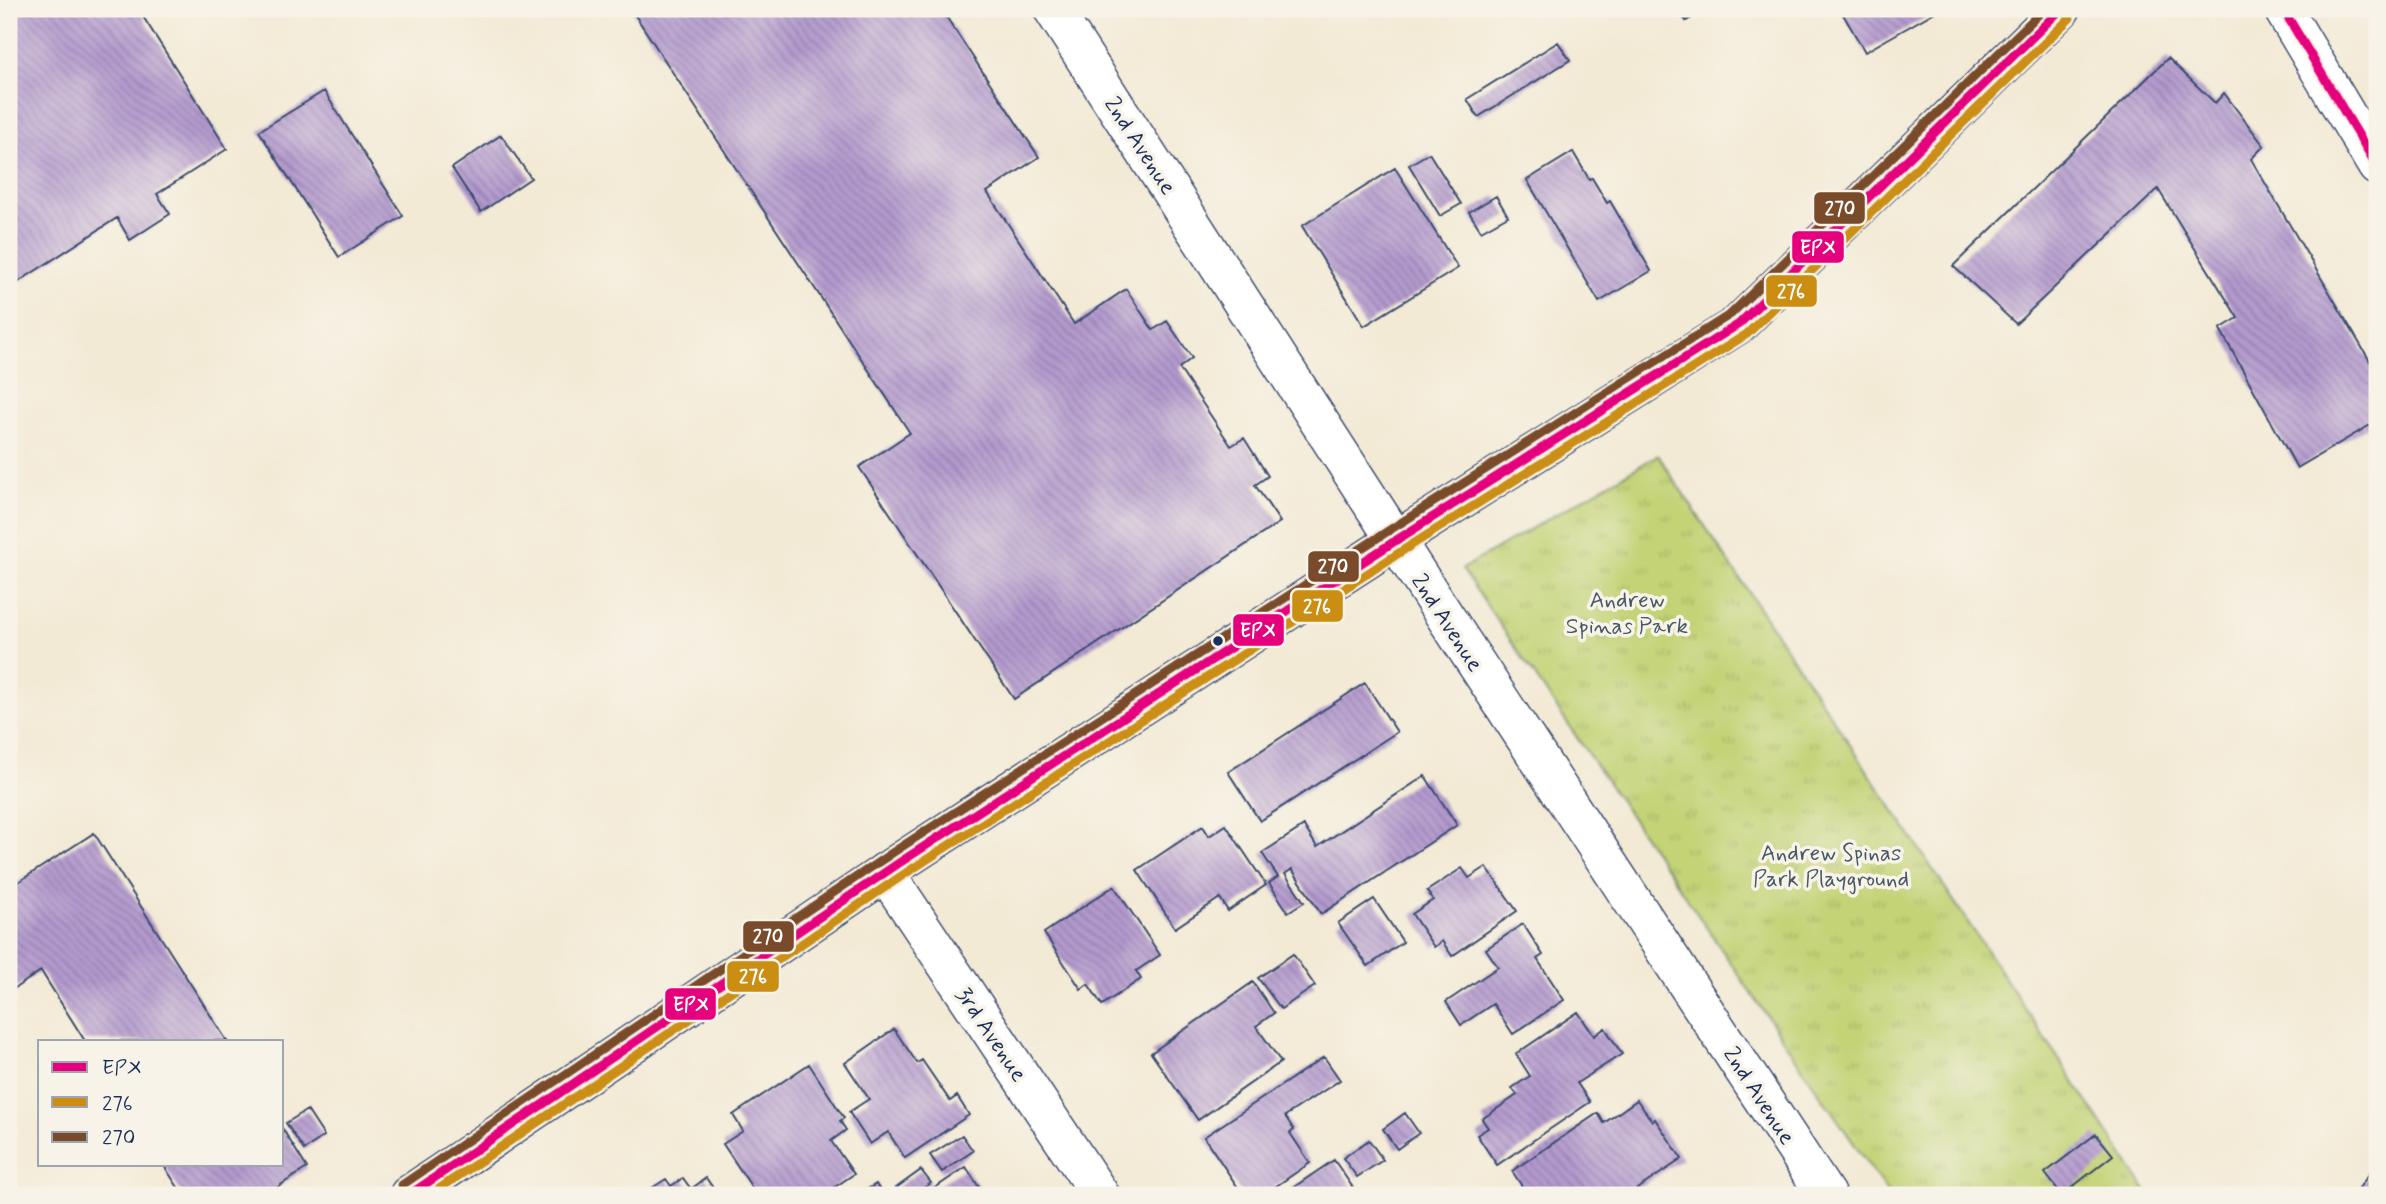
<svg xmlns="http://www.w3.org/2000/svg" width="2386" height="1204" viewBox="0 0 2386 1204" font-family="Mynerve,sans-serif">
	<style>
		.park { fill: url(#park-tufts); stroke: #6f816a; stroke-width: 2 }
		.building { fill: url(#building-back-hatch) }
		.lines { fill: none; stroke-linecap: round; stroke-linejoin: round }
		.minor-casing { stroke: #3b4b70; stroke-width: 41 }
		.tertiary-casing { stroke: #3b4b70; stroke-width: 41 }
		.minor { stroke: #fff; stroke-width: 38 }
		.tertiary { stroke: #fff; stroke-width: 38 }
		.bus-1-casing { stroke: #f7f3e8; stroke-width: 14 }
		.bus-2-casing { stroke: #f7f3e8; stroke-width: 14 }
		.bus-3-casing { stroke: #f7f3e8; stroke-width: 14 }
		.bus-1 { stroke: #e5007d; stroke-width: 9 }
		.bus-2 { stroke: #cb8e13; stroke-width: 9 }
		.bus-3 { stroke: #7a4b2a; stroke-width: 9 }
		.bus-dot { fill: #1b2f5e; stroke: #f7f3e8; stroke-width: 2.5 }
		.labels { text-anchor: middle; stroke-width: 7; stroke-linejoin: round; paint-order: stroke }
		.street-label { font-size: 23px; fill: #1b2f5e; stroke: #f7f3e8 }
		.park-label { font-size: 23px; fill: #455864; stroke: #f7f3e8 }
		.line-badge { stroke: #f7f3e8; stroke-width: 2.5 }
		.badge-label { font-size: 19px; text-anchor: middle; font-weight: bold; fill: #fff }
	</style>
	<defs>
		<pattern id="park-tufts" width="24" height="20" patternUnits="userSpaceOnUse" patternTransform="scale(1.75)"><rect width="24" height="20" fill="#c3d376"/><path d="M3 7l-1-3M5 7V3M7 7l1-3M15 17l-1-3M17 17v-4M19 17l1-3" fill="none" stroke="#a7b568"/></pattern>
		<pattern id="building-back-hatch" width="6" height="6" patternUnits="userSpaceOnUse" patternTransform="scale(1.75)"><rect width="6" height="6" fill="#b39ace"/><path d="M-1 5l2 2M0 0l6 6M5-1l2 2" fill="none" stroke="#917eaa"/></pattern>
	</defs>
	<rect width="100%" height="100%" fill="#f7f3e8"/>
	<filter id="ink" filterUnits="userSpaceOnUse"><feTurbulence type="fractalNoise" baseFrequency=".0143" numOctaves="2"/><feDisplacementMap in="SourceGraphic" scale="14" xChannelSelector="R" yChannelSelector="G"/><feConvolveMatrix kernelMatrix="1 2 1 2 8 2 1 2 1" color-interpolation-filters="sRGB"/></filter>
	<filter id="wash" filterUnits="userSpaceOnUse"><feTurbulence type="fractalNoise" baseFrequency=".00686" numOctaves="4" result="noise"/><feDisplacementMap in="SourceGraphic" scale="28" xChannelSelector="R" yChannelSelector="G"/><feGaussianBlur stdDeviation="1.57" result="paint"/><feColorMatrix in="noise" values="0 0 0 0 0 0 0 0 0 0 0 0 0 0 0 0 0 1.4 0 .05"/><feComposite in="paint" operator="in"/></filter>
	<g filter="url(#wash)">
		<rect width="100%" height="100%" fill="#f3ead5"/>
		<path class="park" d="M1658,455L1665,466L2149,1195H1889L1462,569Z"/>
		<g id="blocks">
			<path class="building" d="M9,9H152L142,15L227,149L157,194L170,214L130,240L117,218L9,288Z
				M631,9H941L1039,157L987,192L1074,324L1126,289L1153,330L1167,321L1192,358L1179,368L1231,446L1244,438L1268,476L1255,485L1280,522L1014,699L859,467L910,433Z
				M1679,9H1706L1686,21Z
				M1840,9H1940L1865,52Z
				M1558,42L1570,60L1478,117L1467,99Z
				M2168,58L2215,103L2224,93L2264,146L2251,159L2377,373V421L2297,468L2220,329L2238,318L2158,189L2016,324L1953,266Z
				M324,91L403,216L339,257L259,131Z
				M501,135L531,178L481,212L452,168Z
				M1573,152L1589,179L1592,178L1607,203L1610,201L1651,271L1599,302L1527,180Z
				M1429,153L1461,204L1440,216L1409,165Z
				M1395,168L1458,268L1364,326L1302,226Z
				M1496,196L1508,216L1481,231L1469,212Z
				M1365,683L1397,732L1260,821L1228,772Z
				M1425,776L1457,825L1321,914L1292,869L1285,874L1304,902L1288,912L1269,883L1278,877L1262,853L1304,826L1317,847Z
				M1226,825L1266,885L1228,911L1220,898L1175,928L1137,870L1203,826L1209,836Z
				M94,833L227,1041H85L41,971L9,992V888Z
				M1486,867L1517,911L1452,956L1442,941L1434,947L1412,914L1433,900L1427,891L1462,868L1469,878Z
				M1114,886L1160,955L1136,971L1141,979L1102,1005L1088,984L1081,989L1044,933Z
				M1374,899L1403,942L1368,966L1338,923Z
				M1523,924L1543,955L1537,959L1564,1000L1513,1034L1493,1004L1461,1025L1446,1002L1498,967L1486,949Z
				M1293,954L1315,986L1281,1009L1258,978Z
				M1253,982L1274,1013L1256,1026L1281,1062L1198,1120L1151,1053Z
				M1578,1012L1594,1036L1605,1028L1622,1054L1577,1083L1590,1102L1497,1165L1477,1135L1488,1128L1482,1119L1517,1095L1512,1088L1530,1076L1516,1054Z
				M894,1029L917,1063L922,1060L950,1101L957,1096L969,1115L905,1158L888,1132L870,1144L849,1112L869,1099L845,1063Z
				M1324,1057L1340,1080L1285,1116L1294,1130L1290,1133L1310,1163L1263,1195H1243L1204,1137Z
				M809,1064L844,1118L840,1121L846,1130L831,1141L854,1174L823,1195H765L763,1193L757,1195L723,1144L743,1131L733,1115Z
				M1637,1100L1652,1121L1655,1119L1682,1159L1628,1195H1528L1512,1171L1598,1113L1604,1123Z
				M307,1110L324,1136L304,1150L286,1123Z
				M1405,1113L1419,1133L1397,1149L1383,1129Z
				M282,1128L307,1168L265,1195H183L163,1164H282Z
				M2096,1134L2113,1155L2062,1195L2045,1173Z
				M962,1135L973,1151L942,1172L930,1155Z
				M1369,1140L1383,1160L1357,1177L1343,1158Z
				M1334,1160L1358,1195H1295L1291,1189Z
				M2377,1163V1195H2354Z
				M966,1167L984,1195H935L932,1190Z
				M921,1170L931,1183L913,1195H901L896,1188Z
				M683,1178L691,1189L706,1178L718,1195H641L666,1179L671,1186Z
				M876,1184L883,1195H859Z"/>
		</g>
	</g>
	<g filter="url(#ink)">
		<use href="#blocks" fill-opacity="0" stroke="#3b4b70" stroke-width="2"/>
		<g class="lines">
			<defs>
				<path id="minor" d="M1053,9L1433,598L1826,1195
					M2283,9L2377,166
					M885,872L1100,1195"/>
				<path id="tertiary" d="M409,1195L899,863L1395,541L1739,324L2061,9"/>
			</defs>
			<use href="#minor" class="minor-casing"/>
			<use href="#tertiary" class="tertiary-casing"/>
			<use href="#minor" class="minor"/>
			<use href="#tertiary" class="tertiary"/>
			<defs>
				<path id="bus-1" d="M2283,9L2377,166
					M409,1195L899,863L1395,541L1739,324L2061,9"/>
				<path id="bus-2" d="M430,1195L906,873L1402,551L1747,334L2070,18"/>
				<path id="bus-3" d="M402,1185L892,853L1388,531L1731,314L2044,9"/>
			</defs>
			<use href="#bus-1" class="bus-1-casing"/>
			<use href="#bus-2" class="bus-2-casing"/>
			<use href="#bus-3" class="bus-3-casing"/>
			<use href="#bus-1" class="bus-1"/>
			<use href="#bus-2" class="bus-2"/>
			<use href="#bus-3" class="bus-3"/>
		</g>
	</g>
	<circle class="bus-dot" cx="1218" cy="641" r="6"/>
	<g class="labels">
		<g class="street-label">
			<text transform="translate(1141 145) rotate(57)" y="8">2nd Avenue</text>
			<text transform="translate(1448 622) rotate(57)" y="8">2nd Avenue</text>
			<text transform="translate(992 1034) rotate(56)" y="8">3rd Avenue</text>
			<text transform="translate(1760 1095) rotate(57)" y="8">2nd Avenue</text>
		</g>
		<g class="park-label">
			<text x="1627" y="607">Andrew<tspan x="1627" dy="26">Spinas Park</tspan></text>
			<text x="1831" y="860">Andrew Spinas<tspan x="1831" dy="26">Park Playground</tspan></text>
		</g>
	</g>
	<g class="line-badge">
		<rect x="1813" y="191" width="53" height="34" rx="7" fill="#7a4b2a"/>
		<rect x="1791" y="230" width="54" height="34" rx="7" fill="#e5007d"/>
		<rect x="1765" y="274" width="53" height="34" rx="7" fill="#cb8e13"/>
		<rect x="1307" y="550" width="53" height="33" rx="7" fill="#7a4b2a"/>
		<rect x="1291" y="589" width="53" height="34" rx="7" fill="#cb8e13"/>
		<rect x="1232" y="613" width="53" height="34" rx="7" fill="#e5007d"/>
		<rect x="742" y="920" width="53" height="33" rx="7" fill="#7a4b2a"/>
		<rect x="726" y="960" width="54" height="33" rx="7" fill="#cb8e13"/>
		<rect x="664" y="987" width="53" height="34" rx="7" fill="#e5007d"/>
	</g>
	<g class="badge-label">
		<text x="1840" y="215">270</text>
		<text x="1818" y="254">EPX</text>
		<text x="1791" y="298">276</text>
		<text x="1333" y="573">270</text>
		<text x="1317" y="613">276</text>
		<text x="1258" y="637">EPX</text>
		<text x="768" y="943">270</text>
		<text x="753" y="983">276</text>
		<text x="691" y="1011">EPX</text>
	</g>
	<rect width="2386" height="1204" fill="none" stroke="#f7f3e8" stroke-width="35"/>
	<rect x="38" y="1040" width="245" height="126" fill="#f7f3e8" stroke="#9fa5b1" stroke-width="2"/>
	<rect x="52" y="1062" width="35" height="10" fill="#e5007d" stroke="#9fa5b1" stroke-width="2"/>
	<text x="102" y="1074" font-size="21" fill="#1b2f5e">EPX</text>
	<rect x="52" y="1097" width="35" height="10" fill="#cb8e13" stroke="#9fa5b1" stroke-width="2"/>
	<text x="102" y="1110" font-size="21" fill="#1b2f5e">276</text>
	<rect x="52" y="1132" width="35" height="10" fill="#7a4b2a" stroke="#9fa5b1" stroke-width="2"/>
	<text x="102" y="1144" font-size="21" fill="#1b2f5e">270</text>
</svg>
